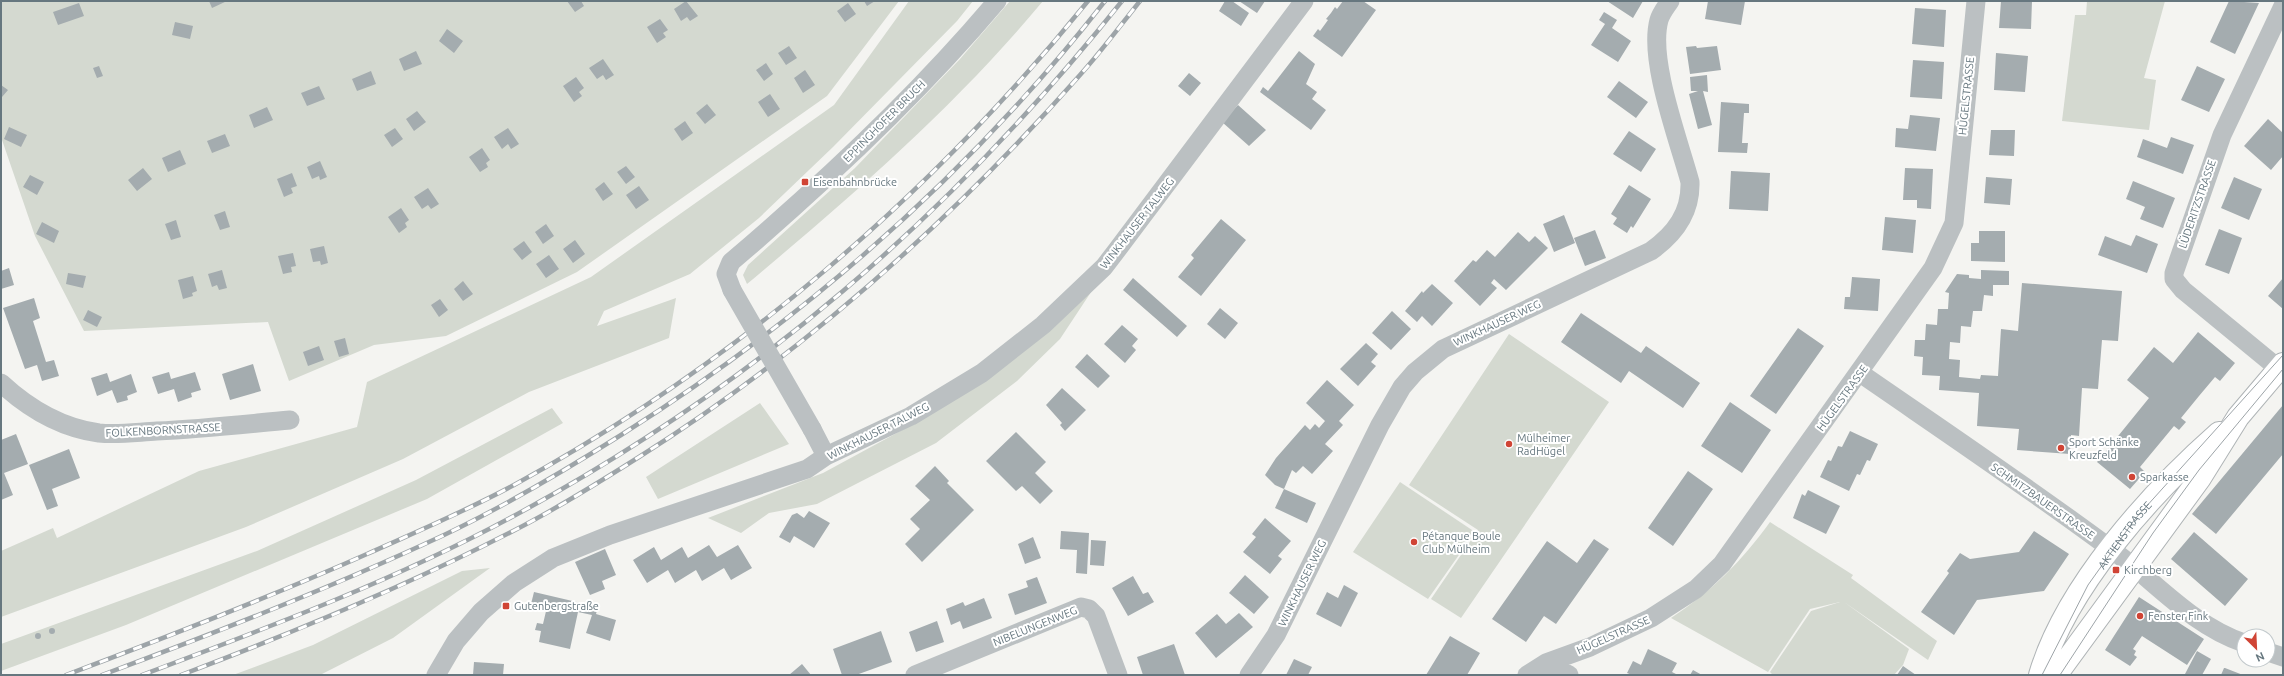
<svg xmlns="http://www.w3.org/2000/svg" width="2284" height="676" viewBox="0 0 2284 676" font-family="Ubuntu,sans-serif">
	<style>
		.green { fill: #d4d9d0 }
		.building { fill: #a4acaf }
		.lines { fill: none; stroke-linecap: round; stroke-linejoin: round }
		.primary-casing { stroke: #afb4b6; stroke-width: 24 }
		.street { stroke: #bbc0c2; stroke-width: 19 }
		.primary { stroke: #fff; stroke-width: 22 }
		.tram { stroke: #9da4a8; stroke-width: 1 }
		.rail-casing { stroke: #9da4a8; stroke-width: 4.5 }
		.rail { stroke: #fff; stroke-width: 3; stroke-dasharray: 9; stroke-linecap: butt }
		.street-bridge { stroke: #bbc0c2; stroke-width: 19 }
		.poi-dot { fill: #d04435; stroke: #fff; stroke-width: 1.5 }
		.labels { text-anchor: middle; stroke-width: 4; stroke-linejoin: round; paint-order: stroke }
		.street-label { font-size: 11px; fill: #66777f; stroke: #fff }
		.poi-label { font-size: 11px; fill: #66777f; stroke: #fff; text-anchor: start }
	</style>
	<rect width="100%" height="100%" fill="#f4f4f1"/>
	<path class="green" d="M1,1H899L827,96L577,272L446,336L374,345L289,381L268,322L84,331L35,236L1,137Z
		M909,1H973L957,21L833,147L759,218L690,274L604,311L597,326L676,298L669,338L529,392L403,459L246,527L1,617V551L53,528L57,538L199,471L357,427L367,382L591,277L834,105Z
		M1010,1H1043C955,107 852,196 747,284L743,275L748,265L855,168L960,59Z
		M2087,1H2165L2144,78L2156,80L2149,130L2062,121L2075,15H2086Z
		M1101,277L1060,339L1017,381L936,443L817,504L769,513L741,533L708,518L823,473L930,415Z
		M1509,334L1609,402L1461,618L1431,599L1478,530L1409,485Z
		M760,403L789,444L658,499L646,477Z
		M552,408L563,423L427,499L126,625L1,671V644L257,551L416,480Z
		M1400,482L1475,532L1428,599L1353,552Z
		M1770,522L1853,575L1851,578L1937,641L1928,660L1844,602L1909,649L1903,665L1894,675H1773L1770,672L1811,611L1840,602L1810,609L1768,672L1671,618C1711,592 1742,561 1770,522Z
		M490,568L393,638L320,675H233L313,645L462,571Z"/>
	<path class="building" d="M209,1H227L212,8Z
		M567,1H581L584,6L575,12Z
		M686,1L698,16L690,21L687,17L681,21L674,9Z
		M864,1H875L867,6Z
		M1225,1H1232L1249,13L1241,26L1219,11Z
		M1239,1H1265L1257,13Z
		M1343,1H1363L1376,10L1342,57L1313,36L1318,29L1320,31L1328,20L1326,19L1331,13L1335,7L1337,9Z
		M1607,1H1643L1633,18Z
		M1708,1H1745L1741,25L1705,19Z
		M2001,1H2032L2031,29L1999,28Z
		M2229,1L2259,3L2235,54L2210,42Z
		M79,3L84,16L58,25L53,12Z
		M848,3L856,14L845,22L837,11Z
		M1915,8L1946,10L1944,47L1912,44Z
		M1604,12L1617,20L1612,28L1631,41L1618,62L1591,45L1605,24L1599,20Z
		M660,19L668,30L663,33L666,37L657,43L647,27Z
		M175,22L193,26L190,39L172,35Z
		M447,29L463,41L454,53L439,41Z
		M789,46L797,58L786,65L778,53Z
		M1696,46L1697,48L1717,46L1721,70L1690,74L1686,47Z
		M416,51L422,64L404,71L399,59Z
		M1299,51L1315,64L1306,84L1317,92L1312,99L1326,110L1311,130L1260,92L1263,87L1268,91Z
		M1996,53L2028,56L2025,92L1994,90Z
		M603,59L614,75L606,80L603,75L597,79L589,68Z
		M1913,60L1944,62L1942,99L1910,97Z
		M766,63L773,74L764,81L756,70Z
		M99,66L103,76L97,78L93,68Z
		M2197,66L2225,79L2209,112L2181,100Z
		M805,70L815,85L803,93L794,78Z
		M371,71L376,84L357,91L352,79Z
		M1189,73L1201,83L1190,96L1178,86Z
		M1707,75L1708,92L1703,91L1712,125L1698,129L1689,94L1698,91H1691L1690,77Z
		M576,77L584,88L579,92L582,96L574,102L563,86Z
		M1619,81L1648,102L1636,118L1607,97Z
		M1,85L8,90L2,97L1,96Z
		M319,86L325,99L307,106L301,93Z
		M770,94L780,109L768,117L758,102Z
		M1721,102L1749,104V113H1744L1742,143H1748L1747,153L1718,152Z
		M707,104L716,115L705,124L696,113Z
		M1238,105L1266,130L1249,146L1222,122Z
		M267,107L273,120L254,128L249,115Z
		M417,111L426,122L414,131L406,119Z
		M1910,115L1940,118L1936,151L1895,147L1896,128L1908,129Z
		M2268,119L2283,133V156L2271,170L2244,146Z
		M685,121L693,133L682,141L674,129Z
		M9,127L27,135L21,147L4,139Z
		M395,128L403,139L392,147L384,135Z
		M508,128L519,144L511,149L508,144L502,149L494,137Z
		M1991,130H2015L2014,156L1989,155Z
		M1629,131L1656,149L1641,172L1613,154Z
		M225,134L230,146L212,153L207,141Z
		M2171,137L2194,145L2183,174L2137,157L2143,139L2167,148Z
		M482,148L490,160L486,163L488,167L480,172L469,157Z
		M180,150L186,164L168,172L162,158Z
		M320,161L327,177L320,180L319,176L312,179L307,167Z
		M626,166L635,177L626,184L617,172Z
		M143,168L152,179L137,191L128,180Z
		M1905,168L1933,169L1931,209L1917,208V200H1903Z
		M1731,171L1770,173L1768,211L1729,209Z
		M292,173L297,186L291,188L293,193L284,197L277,179Z
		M30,175L44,182L37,195L23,187Z
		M1986,177L2012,179L2010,205L1984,203Z
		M2234,177L2262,189L2249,220L2221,208Z
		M2133,181L2175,198L2163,228L2140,219L2145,207L2126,199Z
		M604,182L613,194L603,201L595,189Z
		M1629,185L1651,199L1633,228L1631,226L1627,233L1613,224L1617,218L1611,214Z
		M639,186L649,200L636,209L626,195Z
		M428,188L439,204L431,209L428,205L422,209L414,197Z
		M401,208L409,220L405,223L407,227L399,233L388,217Z
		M225,211L230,227L220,230L214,215Z
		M1564,215L1575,243L1554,252L1543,224Z
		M1885,217L1916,220L1913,253L1882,250Z
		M1221,219L1246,240L1201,296L1178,277L1194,258L1191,255Z
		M176,220L181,237L171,240L165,224Z
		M42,222L59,231L54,243L36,234Z
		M546,224L554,236L543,244L535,232Z
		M2219,229L2242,238L2229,274L2205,265Z
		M1595,230L1606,258L1585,266L1574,238Z
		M1979,231H2005V262L1971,261V243H1979Z
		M1518,232L1529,242L1535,236L1548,248L1506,290L1494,279L1491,283L1497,288L1480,306L1454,281L1473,260L1476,262L1487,250L1495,257Z
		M2136,235L2158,244L2147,273L2098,255L2105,236L2131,246Z
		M575,240L585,254L573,263L563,249Z
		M524,241L532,252L522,260L513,249Z
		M324,246L328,263L321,265L320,261L313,262L310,249Z
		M293,253L296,266L291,267L292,272L283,274L278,256Z
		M549,255L559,269L546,278L536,264Z
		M9,268L14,285L1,289V271Z
		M222,270L227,288L219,290L217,285L212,287L208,274Z
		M1981,270L2009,271V285H1993V296L1984,295L1982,311H1973L1971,327L1961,326L1960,343L1950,342L1949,359L1960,360L1959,377L1980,379L1981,375L1998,376L2001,329L2018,331L2022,283L2122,291L2118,341L2102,340L2098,389L2082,388L2079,436L2071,435L2070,454L2017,450L2019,429L1977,426L1979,393L1939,390L1940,376L1922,375L1923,357L1914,356L1915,340H1925L1926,324L1937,325L1938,309H1948L1949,293L1945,292L1957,274L1969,275V278L1981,279Z
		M68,273L86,276L83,288L66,284Z
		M193,276L197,291L192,293L193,296L183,299L178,280Z
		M1852,277L1880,279L1878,311L1844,309L1845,297H1850Z
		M1133,278L1187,326L1177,337L1123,290Z
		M2283,278V309L2268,296Z
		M463,281L473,294L463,301L454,289Z
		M1432,284L1453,303L1432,326L1422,316L1417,322L1405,311L1422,291L1423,293Z
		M34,298L40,318L33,321L46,362L54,360L59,376L42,381L37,365L25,369L3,308Z
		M440,299L448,310L439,317L431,305Z
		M1220,308L1238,323L1225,339L1207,324Z
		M88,310L102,317L97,327L83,320Z
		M1392,311L1411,329L1391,350L1372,333Z
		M1581,313L1641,353L1646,346L1700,383L1683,408L1629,371L1621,383L1561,342Z
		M1122,325L1138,339L1132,346L1136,350L1125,363L1104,344Z
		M1798,328L1824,346L1776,414L1750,396Z
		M2198,332L2235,363L2220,381L2215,377L2199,396L2181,418L2186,422L2179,430L2174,426L2140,467L2145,472L2130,489L2097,462L2149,398L2127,380L2154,347L2173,363Z
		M345,338L349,354L339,357L334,341Z
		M1366,343L1378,354L1371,362L1376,366L1358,386L1340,369Z
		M319,346L324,360L308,366L303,352Z
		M1087,354L1110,376L1098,388L1075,367Z
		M253,364L261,391L230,400L222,374Z
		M169,372L171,379L195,372L201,390L191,393L192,397L178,402L174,389L158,394L152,377Z
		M107,373L110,382L131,374L137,392L127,396L128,400L117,403L112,390L97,396L91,378Z
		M1327,380L1354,405L1339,421L1343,425L1325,444L1333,451L1312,474L1303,466L1296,473L1292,470L1284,489L1316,503L1307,523L1275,508L1284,489L1275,485L1265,475L1276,458L1305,425L1310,430L1315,424L1319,428L1325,421L1306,403Z
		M1062,388L1086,410L1065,431L1060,425L1062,423L1046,405Z
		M1730,402L1771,430L1742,473L1701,446Z
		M2283,405V454L2216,534L2192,514Z
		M1850,431L1878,444L1870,461L1867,460L1860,475L1857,474L1849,491L1820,477L1828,460L1831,461L1838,446L1842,447Z
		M1016,432L1046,462L1035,473L1053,491L1040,504L1022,486L1016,491L986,461Z
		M16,434L28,464L4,473L13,495L1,500V440Z
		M69,449L80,478L52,489L58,506L47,510L29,465Z
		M935,466L949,481L947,483L974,510L922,562L905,544L920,529L910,519L930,500L915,486Z
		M1688,471L1713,489L1673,546L1648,528Z
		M1808,490L1840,506L1826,534L1793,518L1802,494L1805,496Z
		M809,511L830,523L814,548L794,536L790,543L779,537L792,515L797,513L804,518Z
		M1265,518L1291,541L1278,556L1282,559L1270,574L1243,552L1256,537L1252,534Z
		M1061,531L1089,533L1087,574L1076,573L1077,550L1060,549Z
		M2034,531L2069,554L2044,591L1977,600L1954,635L1921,612L1949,573L1947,571L1960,553L1970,559L2019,552Z
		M2194,532L2248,579L2225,606L2171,559Z
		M1033,537L1041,558L1025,564L1018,544Z
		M1594,539L1609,549L1556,624L1544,616L1526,642L1492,619L1547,541L1577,563Z
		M1091,540L1106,541L1104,566L1090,565Z
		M709,545L717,557L738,545L752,568L731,580L724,568L702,581L696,570L675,583L668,570L647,583L633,560L654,547L661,560L682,547L688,558Z
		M605,549L616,575L602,581L605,589L590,595L575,562Z
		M1245,575L1269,597L1254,614L1229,593Z
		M1133,576L1143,594L1148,592L1154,602L1128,616L1112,588Z
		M1037,577L1047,603L1015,615L1008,594L1028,587L1026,581Z
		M1344,585L1358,593L1341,627L1316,614L1327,592L1338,598Z
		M534,592L598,607L596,614L616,620L610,641L586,633L592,615L578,612L570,649L539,642L541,631L535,630L537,623L543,624L547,607L531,604Z
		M2139,597L2204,639L2187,665L2142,636L2133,649L2136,651L2134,655L2137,657L2130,666L2105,650Z
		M984,598L992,618L963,629L960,621L951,625L946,609L963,602L965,606Z
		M1239,613L1253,627L1216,658L1195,633L1217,614L1226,624Z
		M937,621L944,642L916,652L909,632Z
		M49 631a3 3 0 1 1 6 0a3 3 0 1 1-6 0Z
		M881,631L892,662L856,675H842L833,649Z
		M35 636a3 3 0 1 1 6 0a3 3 0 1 1-6 0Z
		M1450,636L1480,653L1467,675H1426Z
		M1174,644L1185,675H1143L1137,657Z
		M1648,649L1677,663L1672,672L1678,675H1632L1627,673L1633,661L1641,665Z
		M2197,651L2211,659L2202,675H2187L2185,674Z
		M1294,659L1312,667L1308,675H1286Z
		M474,662L504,664L503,675H473Z
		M802,664L811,675H789Z
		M1903,666L1916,675H1897Z
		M2224,668H2225L2243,675H2221Z
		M1693,670L1702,675H1690Z"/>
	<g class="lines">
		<defs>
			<path id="primary" d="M2040,675C2066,587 2151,493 2219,433
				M2056,675L2200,478L2238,417L2283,364"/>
		</defs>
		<use href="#primary" class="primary-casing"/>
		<path class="street" d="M732,290L726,274L731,262C825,182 917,96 997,1
			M2279,369L2183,290L2174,279V273L2222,135L2283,6
			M1860,373C1944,431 2029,488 2111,549C2155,581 2191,625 2244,643
			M1,383C28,408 62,428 99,433C118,435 138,432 157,431C202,429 246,424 290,420
			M812,429L826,456
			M2268,652L2283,657
			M1546,663L1569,675
			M436,675L456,641L481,612L514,583L553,558L610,535L807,469L826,456L911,416L982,373L1043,325L1104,267L1117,250L1304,1
			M915,675L1081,607L1089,609L1096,616L1118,675
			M1249,675L1276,635L1380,425L1402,387L1415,372L1443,349L1651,251C1675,234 1691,213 1690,182C1679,141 1648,60 1659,20C1661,13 1666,7 1670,1
			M1527,675L1546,663L1590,647L1651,618L1696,589L1722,564L1933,268L1954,223L1976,1"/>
		<use href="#primary" class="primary"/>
		<g class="tram">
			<path id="s1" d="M2042,675L2088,585L2135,519L2283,355"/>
			<path d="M2060,675L2153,533L2199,470L2283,369"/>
		</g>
		<defs>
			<path id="rail" d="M66,675C167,637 268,598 367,554C416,532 466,511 514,485C735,364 929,197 1088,1
				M102,675C218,632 333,587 444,535C505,506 564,471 621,435C806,318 970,173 1105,1
				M142,675C267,628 393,581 510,518C754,387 950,216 1122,1
				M181,675C295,632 407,586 515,530C558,508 598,483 639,457C805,352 950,222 1080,75C1101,52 1120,26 1140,1"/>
		</defs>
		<use href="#rail" class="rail-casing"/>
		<use href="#rail" class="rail"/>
		<path class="street-bridge" d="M732,290L812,429"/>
	</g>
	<g class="poi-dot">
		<rect x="801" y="178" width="8" height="8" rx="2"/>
		<circle cx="1509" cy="444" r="4"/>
		<circle cx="2061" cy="448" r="4"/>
		<circle cx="2132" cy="477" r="4"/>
		<circle cx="1414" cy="542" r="4"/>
		<rect x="2112" y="566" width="8" height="8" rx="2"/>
		<rect x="502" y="602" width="8" height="8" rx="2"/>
		<circle cx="2140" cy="616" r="4"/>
	</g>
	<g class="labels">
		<g class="street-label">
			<text transform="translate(1966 96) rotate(-84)" y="4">HÜGELSTRASSE</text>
			<text transform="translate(884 121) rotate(-45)" y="4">EPPINGHOFER BRUCH</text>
			<text transform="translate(2197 204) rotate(-71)" y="4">LÜDERITZSTRASSE</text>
			<text transform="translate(1137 223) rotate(-52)" y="4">WINKHAUSER TALWEG</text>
			<text transform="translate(1497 323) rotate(-25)" y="4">WINKHAUSER WEG</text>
			<text transform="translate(1842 398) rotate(-54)" y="4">HÜGELSTRASSE</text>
			<text transform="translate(163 430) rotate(-3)" y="4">FOLKENBORNSTRASSE</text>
			<text transform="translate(878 431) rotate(-27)" y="4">WINKHAUSER TALWEG</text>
			<text transform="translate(2043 501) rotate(35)" y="4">SCHMITZBAUERSTRASSE</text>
			<text dy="4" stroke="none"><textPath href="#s1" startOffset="163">AKTIENSTRASSE</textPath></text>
			<text transform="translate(1302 583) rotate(-64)" y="4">WINKHAUSER WEG</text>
			<text transform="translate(1035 626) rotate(-22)" y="4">NIBELUNGENWEG</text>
			<text transform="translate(1613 635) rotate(-24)" y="4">HÜGELSTRASSE</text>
		</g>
		<g class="poi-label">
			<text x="813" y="186">Eisenbahnbrücke</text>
			<text x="1517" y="442">Mülheimer<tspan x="1517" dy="13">RadHügel</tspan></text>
			<text x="2069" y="446">Sport Schänke<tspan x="2069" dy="13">Kreuzfeld</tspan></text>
			<text x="2140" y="481">Sparkasse</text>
			<text x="1422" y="540">Pétanque Boule<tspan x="1422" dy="13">Club Mülheim</tspan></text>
			<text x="2124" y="574">Kirchberg</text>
			<text x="514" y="610">Gutenbergstraße</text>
			<text x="2148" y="620">Fenster Fink</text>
		</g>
	</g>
	<rect width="2284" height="676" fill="none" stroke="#66777f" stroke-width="4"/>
	<g transform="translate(2256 648) rotate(156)"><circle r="19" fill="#ffffff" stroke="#c2c9cc"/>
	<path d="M0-3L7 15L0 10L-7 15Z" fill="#d04435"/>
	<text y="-6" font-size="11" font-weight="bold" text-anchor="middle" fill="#66777f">N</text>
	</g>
</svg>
